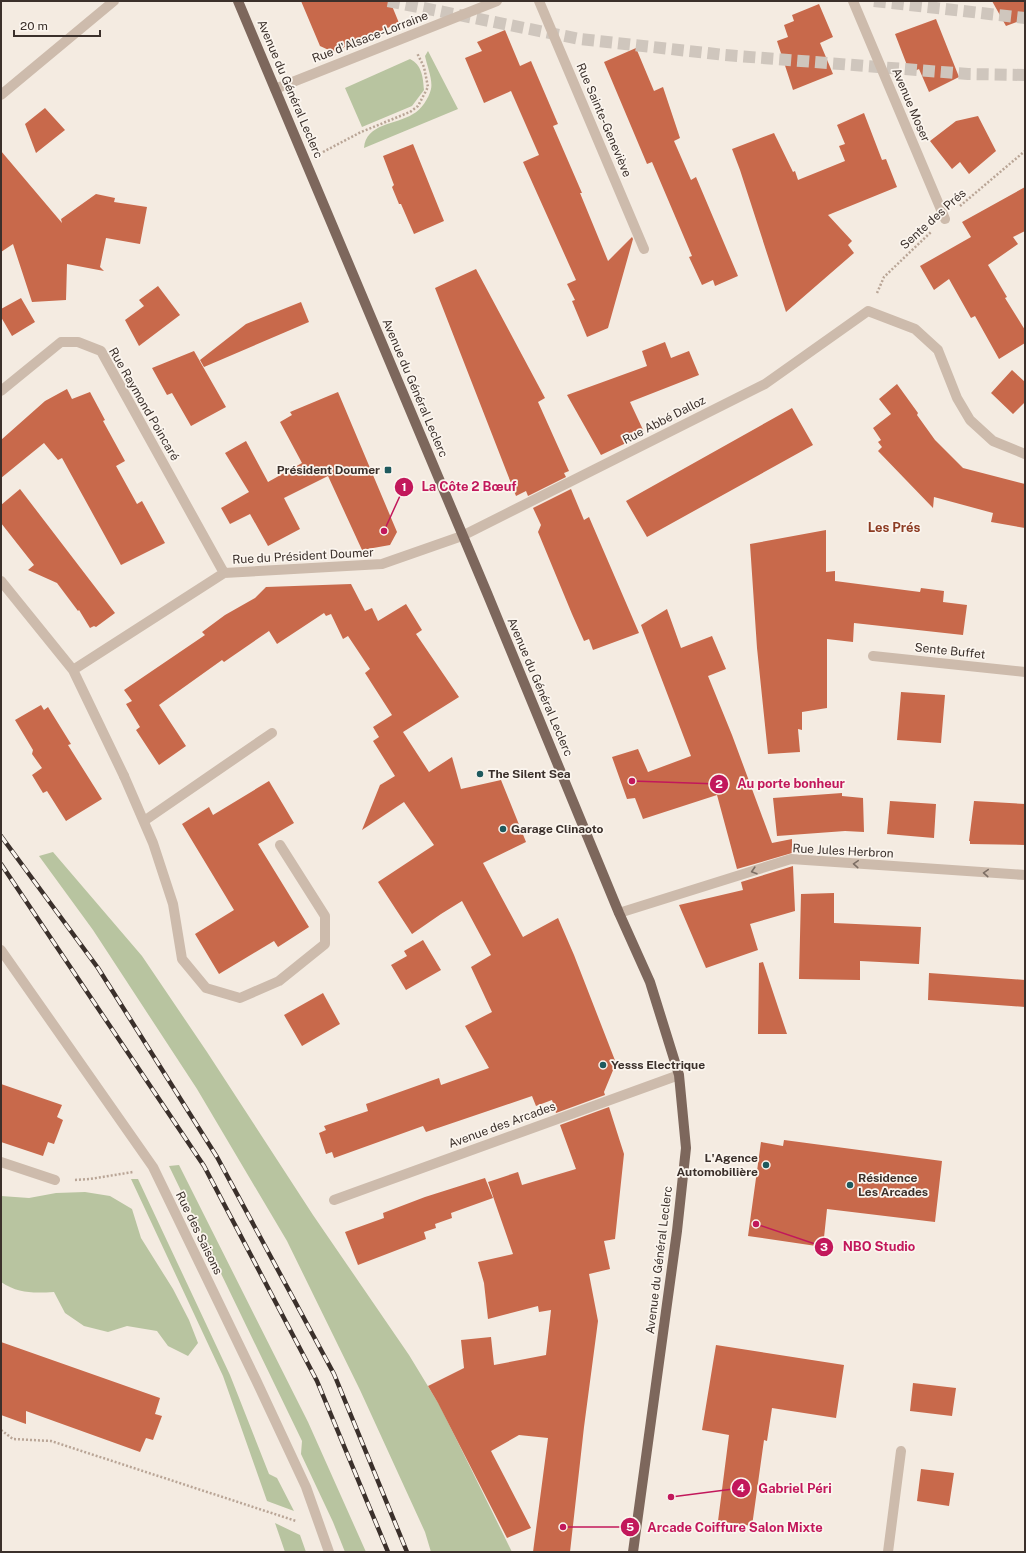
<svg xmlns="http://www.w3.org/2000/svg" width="1026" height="1553" viewBox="0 0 1026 1553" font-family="'Public Sans',sans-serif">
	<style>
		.green { fill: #b8c4a0 }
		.building { fill: #c8694b }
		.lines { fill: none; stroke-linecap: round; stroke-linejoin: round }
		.motorway-tunnel { stroke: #cfc6bd; stroke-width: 12; stroke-dasharray: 12 6; stroke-linecap: butt }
		.path { stroke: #b9a596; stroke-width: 2.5; stroke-dasharray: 2 2; stroke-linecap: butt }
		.service { stroke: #cdbbac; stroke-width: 10 }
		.minor { stroke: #cdbbac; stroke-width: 10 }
		.primary { stroke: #7d675c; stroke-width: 10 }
		.rail-casing { stroke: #3b302b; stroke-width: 4.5 }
		.rail { stroke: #fbf5ee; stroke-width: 3; stroke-dasharray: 9; stroke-linecap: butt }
		.oneway { stroke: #7d6f65 }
		.poi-dot { fill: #1f5a5e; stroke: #fbf5ee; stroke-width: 1.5 }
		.labels { text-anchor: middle; stroke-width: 3.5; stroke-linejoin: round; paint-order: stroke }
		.street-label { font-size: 12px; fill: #3b302b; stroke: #fbf5ee }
		.poi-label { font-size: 12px; font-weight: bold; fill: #3b302b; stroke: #fbf5ee; text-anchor: start }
		.neighbourhood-label { font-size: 13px; font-weight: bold; fill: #8c3b22; stroke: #fbf5ee }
		.leader { fill: none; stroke: #c2185b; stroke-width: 1.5 }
		.callout-dot { fill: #c2185b; stroke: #fbf5ee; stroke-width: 1.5 }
		.mark-label { font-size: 12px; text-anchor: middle; font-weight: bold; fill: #fff }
		.callout-label { font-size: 13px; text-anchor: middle; font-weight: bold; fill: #c2185b; stroke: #fbf5ee; stroke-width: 3.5; stroke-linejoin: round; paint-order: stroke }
	</style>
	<rect width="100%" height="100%" fill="#f4ebe1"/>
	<path class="green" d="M428,51L458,109L364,148C366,123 396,125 413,114C421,110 429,98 431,89C433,80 427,66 425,56Z
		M410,59C422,65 423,77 424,90L412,106L362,127L345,88Z
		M53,852L142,956L207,1052L313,1215L409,1355L440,1406L512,1552H431L425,1532L360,1390L287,1241L197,1089L93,930L39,856Z
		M179,1165L308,1422L366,1552H345L333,1522L301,1454L302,1441L169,1166Z
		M131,1179H138L230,1375L269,1474L277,1478L294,1511L267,1501L223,1376Z
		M85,1192L110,1196L132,1209L141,1238L173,1289L189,1320L198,1343L188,1356L168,1346L157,1331L127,1326L108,1332L84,1326L65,1313L54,1292C34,1293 19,1294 1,1282V1196L29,1198L56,1193Z
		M275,1523L300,1535L306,1552H285Z"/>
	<path class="building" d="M301,1H390L399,23L333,52L320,46Z
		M992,1H1025V19L1006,26Z
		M819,4L833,37L820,43L833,74L793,90L777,41L788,37L784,25L794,21L792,15Z
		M936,19L959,77L929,92L919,69L910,73L895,34Z
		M505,30L520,66L531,61L558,124L553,126L582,193H580L608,261L632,237L633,239L608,328L587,337L572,301L575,300L567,284L576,280L523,162L539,155L511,91L484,103L465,58L482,51L477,42Z
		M636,48L654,91L663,87L680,138L674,141L691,180L696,177L738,276L715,286L713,280L702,285L689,257L692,256L652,162L647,164L604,62Z
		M45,108L65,130L36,153L25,124Z
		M864,113L882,160L886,159L897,187L828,215L852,241L848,245L854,253L786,312L740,170L732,149L774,133L793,172L795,171L798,180L845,161L839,146L845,144L837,125Z
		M978,116L996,151L969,174L960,162L952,169L930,141L956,121Z
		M413,144L444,221L414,234L401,204H399L392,187L394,185L383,156Z
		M1,151L62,223L61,219L96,194L115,198L114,202L147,207L140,244L106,238L100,267L104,271L67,264L66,300L32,302L13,244L1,252Z
		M1025,187V231L1013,237L1018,244L988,265L1007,297L1005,298L1025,330V343L999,359L975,316L971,318L949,279L934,290L920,266L971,237L962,222Z
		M476,269L545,398L538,402L569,471L564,473L566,477L528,496L526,491L516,496L435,288Z
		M158,286L180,315L139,346L125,320L144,306L139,300Z
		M21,298L35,322L12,336L1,317V309Z
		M301,302L309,322L204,367L200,360L246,324Z
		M665,342L671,358L689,351L699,375L630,402L645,434L601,455L567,395L647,366L642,351Z
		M194,351L226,407L191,426L172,393L167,395L152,368Z
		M1012,370L1025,382V402L1013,414L991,393Z
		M897,384L918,413L917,415L935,440L963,468L1025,484V528L991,522L993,513L934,497L933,508L878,451L882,447L878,442L881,440L873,428L891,414L879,399Z
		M67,389L72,399L90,392L105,420L103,421L125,461L116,466L137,504L142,501L165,543L121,565L62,458L58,460L44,443L1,478V440L45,401Z
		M338,392L397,532L390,545L362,550L328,476L284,498L300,529L268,546L250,514L230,524L221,508L249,492L225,453L246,441L268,482L302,463L280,422L292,415L290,412Z
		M792,408L813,445L647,537L626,501Z
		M20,489L115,613L96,627L94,626L90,628L79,610L78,611L57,583L28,570L34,565L1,523V505Z
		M571,489L584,520L589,517L639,633L593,650L589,639L584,641L572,614L538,532L541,525L533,508Z
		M826,530V572L835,571V581L920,592L921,588L944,591L943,602L967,605L963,635L854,623L853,642L827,639V708L802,712V730L798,729L800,752L768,754L757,648L750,544Z
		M351,584L365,611L372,608L378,621L406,604L422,630L416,634L459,697L403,732L429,772L452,757L461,789L501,780L526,842L483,863L523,937L558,918L574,955L616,1063L604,1092L605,1095L556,1113L552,1100L536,1106L532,1096L426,1132L423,1126L334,1158L332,1152L326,1154L319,1133L326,1130L324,1126L368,1111L366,1104L439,1078L441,1085L489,1068L465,1026L492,1012L471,967L491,955L462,901L441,914L412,934L378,882L434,845L404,802L362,830L380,785L395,776L373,741L379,737L373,727L392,715L365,673L370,669L348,636L343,639L331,614L326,616L324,613L277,644L269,631L224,662L222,660L159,705L186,746L159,765L136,730L140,727L126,704L132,701L124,690L205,635L202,632L225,615L255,598L266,587Z
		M667,609L681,648L712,636L726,669L708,676L732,735L772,843L792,839V853L737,869L717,795L643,819L635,798L627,799L612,757L638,749L648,772L691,756L641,625Z
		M901,692L945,695L941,743L897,740Z
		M41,705L44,710L48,707L71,744L68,745L102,799L66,821L47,791L43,793L32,775L42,768L32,754L33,750L15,720Z
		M269,781L294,823L258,844L309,927L278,947L274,941L219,974L195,934L234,910L182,824L209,807L213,815Z
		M842,793V796L863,798L864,832L845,831L777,836L773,798Z
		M890,801L936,804L934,838L887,834Z
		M974,801L1025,804V845L970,844V841H969Z
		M793,866L795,911L750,924L758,950L706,968L679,905L743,890L741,882Z
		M834,893V923L921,927L919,964L860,961V980L799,979L801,894Z
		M423,940L441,970L406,990L391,965L407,956L404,951Z
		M763,962L787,1034H758L759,963Z
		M929,973L1025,980V1007L928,1000Z
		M323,993L340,1024L302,1046L284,1015Z
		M1,1084L62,1105L57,1117L63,1120L54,1144L48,1142L43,1156L1,1142Z
		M609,1107L624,1154L615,1239L604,1241L610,1269L589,1274L598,1321L584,1427L570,1552H533L548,1438L519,1435L491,1451L531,1528L507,1538L438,1403L428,1386L464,1368L461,1340L491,1337L494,1365L546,1355L551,1310L539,1312L538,1306L488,1319L484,1283L478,1262L513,1254L488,1182L518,1172L522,1185L576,1169L560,1125Z
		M784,1140L942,1161L935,1222L827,1209L823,1247L748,1236L761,1142L783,1146Z
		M485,1178L493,1198L451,1213L452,1218L435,1224L436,1228L424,1232L426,1239L358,1265L345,1232L384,1218L383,1213L425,1197Z
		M1,1342L160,1398L155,1414L162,1416L153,1440L146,1438L140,1452L26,1411V1424L1,1415Z
		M716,1345L844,1365L836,1418L772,1408L767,1441L764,1440L752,1526L718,1521L729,1435L702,1430Z
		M913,1383L956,1388L952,1416L910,1411Z
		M921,1469L954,1473L949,1506L917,1501Z"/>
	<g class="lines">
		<path class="motorway-tunnel" d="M388,1L580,39L725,55L968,74L1025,75
			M874,1L1025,18"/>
		<path class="path" d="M323,152L361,132L410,112L418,106L428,87L424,67L417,53
			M960,206L1025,151
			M877,293L884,277L931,232
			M75,1180L90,1179L133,1172
			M1,1430L13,1439L51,1441L296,1521"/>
		<path class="service" d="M124,776L153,843L173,904L182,959L206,988L240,998L279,981L325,944V916L280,845
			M144,821L272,733
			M1,1162L55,1180
			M888,1552L901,1451"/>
		<path class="minor" d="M539,1L644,249
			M853,1L945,219
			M275,89L497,1
			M1,95L114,1
			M1,391L61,342H78L101,351L224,573
			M1,581L73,670L124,776
			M873,656L1025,672
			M73,670L224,573L382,564L462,536L765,384L868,311L915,329L938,350L957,398L970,420L993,441L1025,454
			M619,913L791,859L1025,875
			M1,950L153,1167L256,1380L306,1487L329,1552
			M334,1200L679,1075"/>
		<path class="primary" d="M238,1L487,593L619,913L650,982L679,1075L686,1148L677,1231L633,1552"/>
		<defs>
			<path id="rail" d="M1,836L98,968L217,1157L334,1374L407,1552
				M1,864L204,1166L317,1381L388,1552"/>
		</defs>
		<use href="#rail" class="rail-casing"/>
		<use href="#rail" class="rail"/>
	</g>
	<defs><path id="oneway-chevron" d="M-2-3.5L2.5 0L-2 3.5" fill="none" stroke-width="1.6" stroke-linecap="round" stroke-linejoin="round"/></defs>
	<g class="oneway">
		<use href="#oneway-chevron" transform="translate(856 864) rotate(-176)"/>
		<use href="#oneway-chevron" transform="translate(754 871) rotate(163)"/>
		<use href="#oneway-chevron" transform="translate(986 873) rotate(-176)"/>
	</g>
	<g class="poi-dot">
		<rect x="384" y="466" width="8" height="8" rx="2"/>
		<circle cx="480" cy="774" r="4"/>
		<circle cx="503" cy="829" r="4"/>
		<circle cx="603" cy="1065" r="4"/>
		<circle cx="766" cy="1165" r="4"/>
		<circle cx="850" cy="1185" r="4"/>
	</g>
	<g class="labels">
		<g class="street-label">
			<text transform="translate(370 37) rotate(-21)" y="4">Rue d'Alsace-Lorraine</text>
			<text transform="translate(290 89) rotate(67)" y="4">Avenue du Général Leclerc</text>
			<text transform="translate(911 105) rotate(67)" y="4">Avenue Moser</text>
			<text transform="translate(604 120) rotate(67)" y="4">Rue Sainte-Geneviève</text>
			<text transform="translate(933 219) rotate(-42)" y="4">Sente des Prés</text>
			<text transform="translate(415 388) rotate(67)" y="4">Avenue du Général Leclerc</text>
			<text transform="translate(144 404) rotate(60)" y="4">Rue Raymond Poincaré</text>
			<text transform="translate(664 420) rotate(-27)" y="4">Rue Abbé Dalloz</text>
			<text transform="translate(303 556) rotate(-3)" y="4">Rue du Président Doumer</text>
			<text transform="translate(950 651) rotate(6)" y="4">Sente Buffet</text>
			<text transform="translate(540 687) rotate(67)" y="4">Avenue du Général Leclerc</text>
			<text transform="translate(843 851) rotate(3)" y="4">Rue Jules Herbron</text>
			<text transform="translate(502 1125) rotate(-20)" y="4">Avenue des Arcades</text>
			<text transform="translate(199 1233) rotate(64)" y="4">Rue des Saisons</text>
			<text transform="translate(659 1260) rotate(-83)" y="4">Avenue du Général Leclerc</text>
		</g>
		<g class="poi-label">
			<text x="380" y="474" text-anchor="end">Président Doumer</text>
			<text x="488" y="778">The Silent Sea</text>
			<text x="511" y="833">Garage Clinaoto</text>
			<text x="611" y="1069">Yesss Electrique</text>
			<text x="758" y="1162" text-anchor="end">L'Agence<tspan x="758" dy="14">Automobilière</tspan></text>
			<text x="858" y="1182">Résidence<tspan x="858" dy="14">Les Arcades</tspan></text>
		</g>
		<g class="neighbourhood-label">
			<text x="894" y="532">Les Prés</text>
		</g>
	</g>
	<path class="leader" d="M384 531L404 487M632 781L719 784M756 1224L824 1247M671 1497L741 1488M563 1527L630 1527"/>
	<g class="callout-dot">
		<circle cx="384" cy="531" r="4"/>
		<circle cx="632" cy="781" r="4"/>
		<circle cx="756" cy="1224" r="4"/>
		<circle cx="671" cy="1497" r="4"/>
		<circle cx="563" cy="1527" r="4"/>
		<circle cx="404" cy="487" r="10"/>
		<circle cx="719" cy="784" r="10"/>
		<circle cx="824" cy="1247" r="10"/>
		<circle cx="741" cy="1488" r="10"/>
		<circle cx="630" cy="1527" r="10"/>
	</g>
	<g class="mark-label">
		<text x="404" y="491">1</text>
		<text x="719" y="788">2</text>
		<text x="824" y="1251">3</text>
		<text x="741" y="1492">4</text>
		<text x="630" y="1531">5</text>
	</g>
	<g class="callout-label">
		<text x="469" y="491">La Côte 2 Bœuf</text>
		<text x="791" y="788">Au porte bonheur</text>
		<text x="879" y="1251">NBO Studio</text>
		<text x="795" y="1493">Gabriel Péri</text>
		<text x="735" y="1532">Arcade Coiffure Salon Mixte</text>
	</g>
	<rect width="1026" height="1553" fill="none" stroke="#3b302b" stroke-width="4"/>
	<path d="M14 30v6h86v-6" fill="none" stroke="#3b302b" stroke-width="2"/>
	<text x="20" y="30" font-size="12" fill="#3b302b" stroke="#fbf5ee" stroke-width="3" paint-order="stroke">20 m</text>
</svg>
